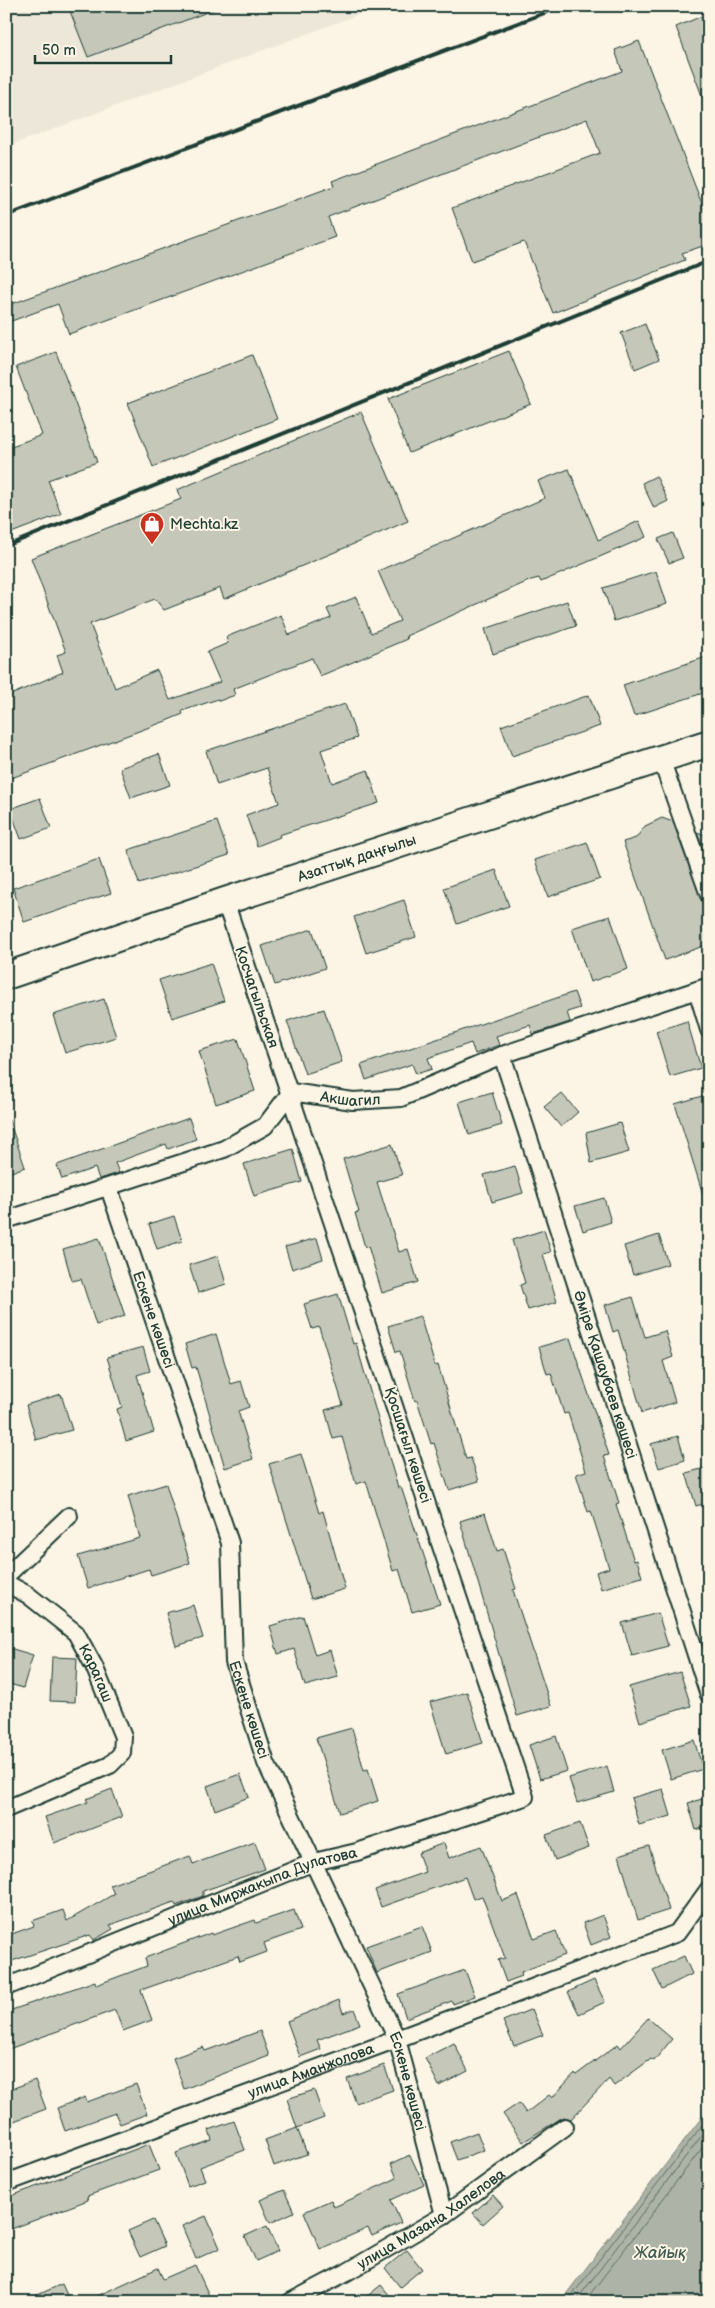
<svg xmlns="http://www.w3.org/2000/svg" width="715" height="2308" viewBox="0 0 715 2308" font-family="'Balsamiq Sans',sans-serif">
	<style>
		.built { fill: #ece7d8 }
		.water { fill: #aeb3a7; stroke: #758479 }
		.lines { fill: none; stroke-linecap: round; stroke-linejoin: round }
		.shore { stroke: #586c62; stroke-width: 1 }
		.building { fill: #c5c7b9; stroke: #1f3d34 }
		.street-casing { stroke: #1f3d34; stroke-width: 20 }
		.primary-casing { stroke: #1f3d34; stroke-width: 30 }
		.street { stroke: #fcf5e5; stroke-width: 16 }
		.primary { stroke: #fcf5e5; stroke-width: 26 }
		.rail { stroke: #1f3d34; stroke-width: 4 }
		.labels { text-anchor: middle; stroke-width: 4; stroke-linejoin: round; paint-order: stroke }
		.poi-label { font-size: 15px; fill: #1f3d34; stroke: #fcf5e5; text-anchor: start }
		.street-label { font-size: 15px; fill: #1f3d34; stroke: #fcf5e5 }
		.water-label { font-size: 16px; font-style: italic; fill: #435a51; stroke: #fcf5e5 }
	</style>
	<rect width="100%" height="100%" fill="#fcf5e5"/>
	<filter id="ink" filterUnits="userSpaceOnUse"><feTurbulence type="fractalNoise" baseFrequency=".02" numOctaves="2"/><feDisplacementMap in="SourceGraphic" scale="10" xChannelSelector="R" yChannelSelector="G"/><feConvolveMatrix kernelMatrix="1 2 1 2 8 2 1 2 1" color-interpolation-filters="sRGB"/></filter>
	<g filter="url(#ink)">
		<path class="built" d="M6,6H381L6,147Z"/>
		<path class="water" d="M709,2108V2302H560Z"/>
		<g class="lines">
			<path class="shore" d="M567,2302L709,2116
				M575,2302L709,2126
				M584,2302L709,2139"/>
		</g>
		<path class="building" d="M68,6H218V8L88,57Z
			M709,13V109H707L676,27Z
			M639,41L709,222V244L682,253L685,260L553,313L524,242L472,261L452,208L600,153L587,119L328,217L335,237L69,334L58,304L6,323V306L334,186L332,181L622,71L615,50Z
			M645,324L659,359L635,369L621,333Z
			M509,351L531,404L409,453L388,399Z
			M56,352L97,462L48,480L61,514L6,535V448L42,435L16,367Z
			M252,355L277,419L153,467L128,403Z
			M361,412L408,521L224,599L220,588L164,610L155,599L90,624L115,688L157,670L170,700L220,682L207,652L228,643L226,637L281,615L289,635L331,618L327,609L356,597L371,633L400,621L378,571L545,498L538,481L569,469L598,540L639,521L646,537L541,582L539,578L531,580L406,636L407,639L320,676L312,658L233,689L235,695L219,701L218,699L182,711L183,714L166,721L6,780V697L63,672L57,655L66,652L31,558L181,499L177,490Z
			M656,476L668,501L654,508L642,483Z
			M673,533L683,558L669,563L658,539Z
			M656,571L667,604L614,621L603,588Z
			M567,601L576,626L493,654L485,629Z
			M709,656V691L634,716L623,685Z
			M589,695L600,726L512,756L501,726Z
			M345,704L357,738L321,750L332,783L368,770L379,803L279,835L280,837L257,846L246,815L279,803L267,768L217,785L206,751Z
			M159,754L170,785L131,798L120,768Z
			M40,798L51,828L21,839L10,809Z
			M662,818L673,822L709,921V944L665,960L623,842L636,838L645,826Z
			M217,821L229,855L139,884L128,850Z
			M697,832L709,836V842L702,844Z
			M587,842L600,879L548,897L535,860Z
			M99,859L111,893L24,922L13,888Z
			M496,870L509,906L457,924L444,888Z
			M404,900L416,937L366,953L354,917Z
			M610,916L628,969L590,982L572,928Z
			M312,929L325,968L275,985L262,946Z
			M211,963L224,1001L172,1018L159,980Z
			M574,992L580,1008L567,1012L570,1022L533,1034L530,1025L496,1036L499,1045L475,1054L471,1043L428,1058L432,1069L416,1074L412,1064L366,1080L361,1065Z
			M104,999L116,1037L65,1053L53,1015Z
			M324,1009L342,1062L305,1074L287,1021Z
			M687,1021L701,1068L670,1077L656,1031Z
			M238,1039L255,1091L216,1104L199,1051Z
			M492,1092L502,1125L469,1135L459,1102Z
			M561,1093L578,1112L561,1127L544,1107Z
			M709,1094V1200L705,1201L675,1104Z
			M189,1118L196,1139L168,1149L166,1144L115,1163L119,1173L99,1179L95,1168L62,1179L57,1165Z
			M6,1120H9L25,1167L6,1174Z
			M620,1123L629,1152L591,1163L586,1133Z
			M392,1144L402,1175L377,1182L399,1252L408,1249L418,1282L382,1293L368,1246L365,1247L355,1213L359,1212L343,1159Z
			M293,1149L302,1182L254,1196L244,1164Z
			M515,1166L523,1193L492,1202L484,1175Z
			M604,1198L611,1222L583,1231L575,1206Z
			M174,1216L182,1241L157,1249L149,1224Z
			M544,1230L551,1252L543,1254L557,1302L528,1310L520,1285L525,1283L512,1240Z
			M659,1235L668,1264L633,1275L624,1246Z
			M99,1238L125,1316L96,1325L81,1279L72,1281L63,1249Z
			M317,1238L323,1259L292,1269L285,1247Z
			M218,1256L226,1284L198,1293L189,1265Z
			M338,1294L353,1344L356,1343L398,1488L401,1487L440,1604L412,1612L399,1569L393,1571L366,1481L356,1484L342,1437L333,1439L325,1410L343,1405L319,1327L312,1329L304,1304Z
			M633,1297L645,1337L665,1331L673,1357L663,1361L675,1402L642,1413L618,1330L613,1332L605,1305Z
			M420,1316L435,1366L438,1365L466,1459L471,1458L479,1481L449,1490L434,1443L431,1444L417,1400L415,1401L400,1351L396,1352L388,1326Z
			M216,1334L231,1384L241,1381L249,1407L238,1411L253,1459L225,1468L196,1367L192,1368L185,1344Z
			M570,1338L609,1455L604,1456L619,1503L616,1504L634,1561L637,1560L642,1577L601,1589L596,1572L609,1568L591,1511L588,1512L576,1474L586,1471L568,1413L564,1414L551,1373L547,1374L539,1347Z
			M143,1347L150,1371L137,1375L154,1432L126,1441L117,1409L122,1407L107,1357Z
			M61,1394L72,1430L36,1440L26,1405Z
			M678,1436L685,1460L659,1468L651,1444Z
			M301,1454L319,1513L323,1511L345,1589L311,1599L269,1464Z
			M709,1467V1502L696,1506L686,1473Z
			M166,1484L190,1563L151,1575L149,1569L88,1588L78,1556L140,1538L128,1496Z
			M485,1513L497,1551L503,1549L516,1589L513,1590L551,1706L517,1716L460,1521Z
			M193,1605L203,1638L176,1646L166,1613Z
			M658,1613L668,1646L632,1656L622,1623Z
			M303,1616L315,1655L330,1650L338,1677L305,1686L294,1649L278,1654L270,1626Z
			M6,1647L33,1655L23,1688L6,1683Z
			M52,1657L77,1658L75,1702L50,1701Z
			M680,1672L691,1706L640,1722L629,1687Z
			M467,1692L483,1743L446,1754L430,1702Z
			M352,1728L364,1770L368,1769L378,1801L340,1813L316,1738Z
			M556,1736L567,1771L540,1779L529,1745Z
			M694,1740L703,1769L671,1779L662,1750Z
			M607,1766L614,1792L577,1803L569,1778Z
			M240,1774L249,1797L215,1810L207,1786Z
			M112,1789L122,1817L54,1843L45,1817L88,1802L86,1799Z
			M663,1789L671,1816L639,1825L631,1798Z
			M709,1797V1826L696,1830L688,1803Z
			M580,1823L589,1848L555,1860L546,1835Z
			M255,1842L265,1869L203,1891V1896L176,1906L174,1902L110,1925L113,1929L94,1940L90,1935L6,1963V1936L34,1926L32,1921L63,1910L67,1921L114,1894L110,1885L190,1856L193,1864Z
			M444,1843L449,1858L481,1846L502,1901L518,1895L534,1939L556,1931L565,1955L521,1972L522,1976L506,1982L498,1960L505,1958L482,1896L473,1899L465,1877L381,1907L375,1890L425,1872L418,1853Z
			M649,1846L669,1910L638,1920L619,1855Z
			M294,1910L301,1930L264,1943L267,1952L240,1962L238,1956L141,1990L152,2020L123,2031L115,2010L6,2050V2012L95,1981L96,1985L147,1966L145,1958L211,1933L212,1935L255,1920L256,1923Z
			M603,1915L611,1937L591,1945L583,1923Z
			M422,1926L432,1952L377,1973L366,1946Z
			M684,1956L692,1974L662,1989L653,1970Z
			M465,1970L475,1996L453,2004L452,2001L406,2018L398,1994Z
			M594,1980L605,2002L579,2014L568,1992Z
			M339,2000L343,2013L354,2009L360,2024L317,2040L321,2049L300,2057L287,2021Z
			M532,2009L543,2035L514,2046L503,2021Z
			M648,2018L672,2039L654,2061L651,2059L614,2086L609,2079L571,2119L564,2117L560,2119L523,2142L503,2114L519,2103L526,2113L549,2095L552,2098L575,2073L576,2075L618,2044L621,2048Z
			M260,2031L269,2056L184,2089L173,2058L203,2047L205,2051Z
			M454,2043L468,2071L439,2086L425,2058Z
			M384,2065L393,2090L356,2103L347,2079Z
			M35,2080L46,2109L6,2124V2091Z
			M136,2084L147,2114L120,2124L115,2113L65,2131L57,2108L85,2097L87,2102Z
			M314,2090L324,2118L297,2128L287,2099Z
			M234,2121L245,2150L200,2167L205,2180L188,2186L176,2153L212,2140L209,2130Z
			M297,2128L307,2154L274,2166L265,2140Z
			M477,2132L484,2150L457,2160L450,2142Z
			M149,2144L159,2170L87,2196L88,2200L6,2231V2198Z
			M410,2155L424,2185L391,2200L401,2223L372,2236L368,2228L320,2249L304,2212L331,2200L334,2207L397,2178L391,2164Z
			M284,2190L294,2212L270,2223L260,2200Z
			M493,2195L503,2206L483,2224L473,2213Z
			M206,2216L220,2248L196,2259L182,2226Z
			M153,2220L165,2246L140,2257L128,2231Z
			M267,2226L278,2251L256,2261L245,2236Z
			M407,2250L422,2269L400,2287L385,2268Z
			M195,2265L212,2302H84L158,2268L163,2279Z
			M62,2284L70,2302H22Z
			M381,2285L395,2302H360Z"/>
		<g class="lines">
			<defs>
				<g id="street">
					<path d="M661,759L709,895"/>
					<path d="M697,990L709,1030"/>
					<path id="s1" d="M502,1055L709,1695"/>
					<path id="s2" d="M109,1188L230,1543L234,1662L266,1763L397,2039L444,2215"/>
					<path id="s3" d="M6,1220L224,1149L265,1126L291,1092L353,1101L401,1098L502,1055L709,986"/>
					<path d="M6,1576L69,1516"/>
					<path id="s4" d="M6,1583L28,1595L76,1633L94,1666L123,1737L122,1753L110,1765L6,1809"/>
					<path id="s5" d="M6,1987L314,1862L357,1852L525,1797L225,901"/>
					<path id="s6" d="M6,2183L397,2039L677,1933L709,1889"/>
					<path id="s7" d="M290,2302L347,2272L444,2215L565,2127"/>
				</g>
				<g id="primary">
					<path id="s8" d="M6,976L225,901L709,743"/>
				</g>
			</defs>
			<use href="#street" class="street-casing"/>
			<use href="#primary" class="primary-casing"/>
			<use href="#street" class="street"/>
			<use href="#primary" class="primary"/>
			<path class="rail" d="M6,216L563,6
				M6,546L709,261"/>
		</g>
	</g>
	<defs>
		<symbol id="shop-pin" viewBox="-11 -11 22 30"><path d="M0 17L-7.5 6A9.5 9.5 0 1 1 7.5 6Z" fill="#c8321e" stroke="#fcf5e5"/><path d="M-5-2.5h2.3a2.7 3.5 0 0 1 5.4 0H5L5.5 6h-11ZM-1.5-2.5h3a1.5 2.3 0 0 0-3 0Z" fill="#fff"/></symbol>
	</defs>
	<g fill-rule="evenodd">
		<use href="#shop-pin" x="138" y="510" width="28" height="38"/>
	</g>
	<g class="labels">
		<g class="poi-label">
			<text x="170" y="529">Mechta.kz</text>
		</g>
		<g class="street-label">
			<text dy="5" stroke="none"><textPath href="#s8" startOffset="370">Азаттық даңғылы</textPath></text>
			<text transform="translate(257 997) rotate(71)" y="5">Косчагыльская</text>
			<text dy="5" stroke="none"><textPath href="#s3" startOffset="379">Акшагил</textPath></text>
			<text dy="5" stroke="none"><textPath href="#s2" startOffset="139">Ескене көшесі</textPath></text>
			<text dy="5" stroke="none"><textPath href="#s1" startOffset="336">Әміре Қашаубаев көшесі</textPath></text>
			<text transform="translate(408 1445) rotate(72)" y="5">Қосшағыл көшесі</text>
			<text dy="5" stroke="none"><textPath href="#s4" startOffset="131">Карагаш</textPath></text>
			<text dy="5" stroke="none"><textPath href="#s2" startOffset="544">Ескене көшесі</textPath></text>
			<text dy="5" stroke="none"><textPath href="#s5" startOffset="276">улица Миржакыпа Дулатова</textPath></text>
			<text dy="5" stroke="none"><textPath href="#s6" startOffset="325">улица Аманжолова</textPath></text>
			<text dy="5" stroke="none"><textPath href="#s2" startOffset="949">Ескене көшесі</textPath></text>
			<text dy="5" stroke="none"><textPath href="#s7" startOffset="164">улица Мазана Халелова</textPath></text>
		</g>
		<g class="water-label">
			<text x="660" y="2258">Жайық</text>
		</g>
	</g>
	<rect width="715" height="2308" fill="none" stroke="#fcf5e5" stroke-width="25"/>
	<rect x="12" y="12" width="690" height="2283" fill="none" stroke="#1f3d34" stroke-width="2" filter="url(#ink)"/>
	<path d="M35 55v8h136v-8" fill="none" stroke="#1f3d34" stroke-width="2.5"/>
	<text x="42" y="55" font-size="15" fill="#1f3d34" stroke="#fcf5e5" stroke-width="4" paint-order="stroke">50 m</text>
</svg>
